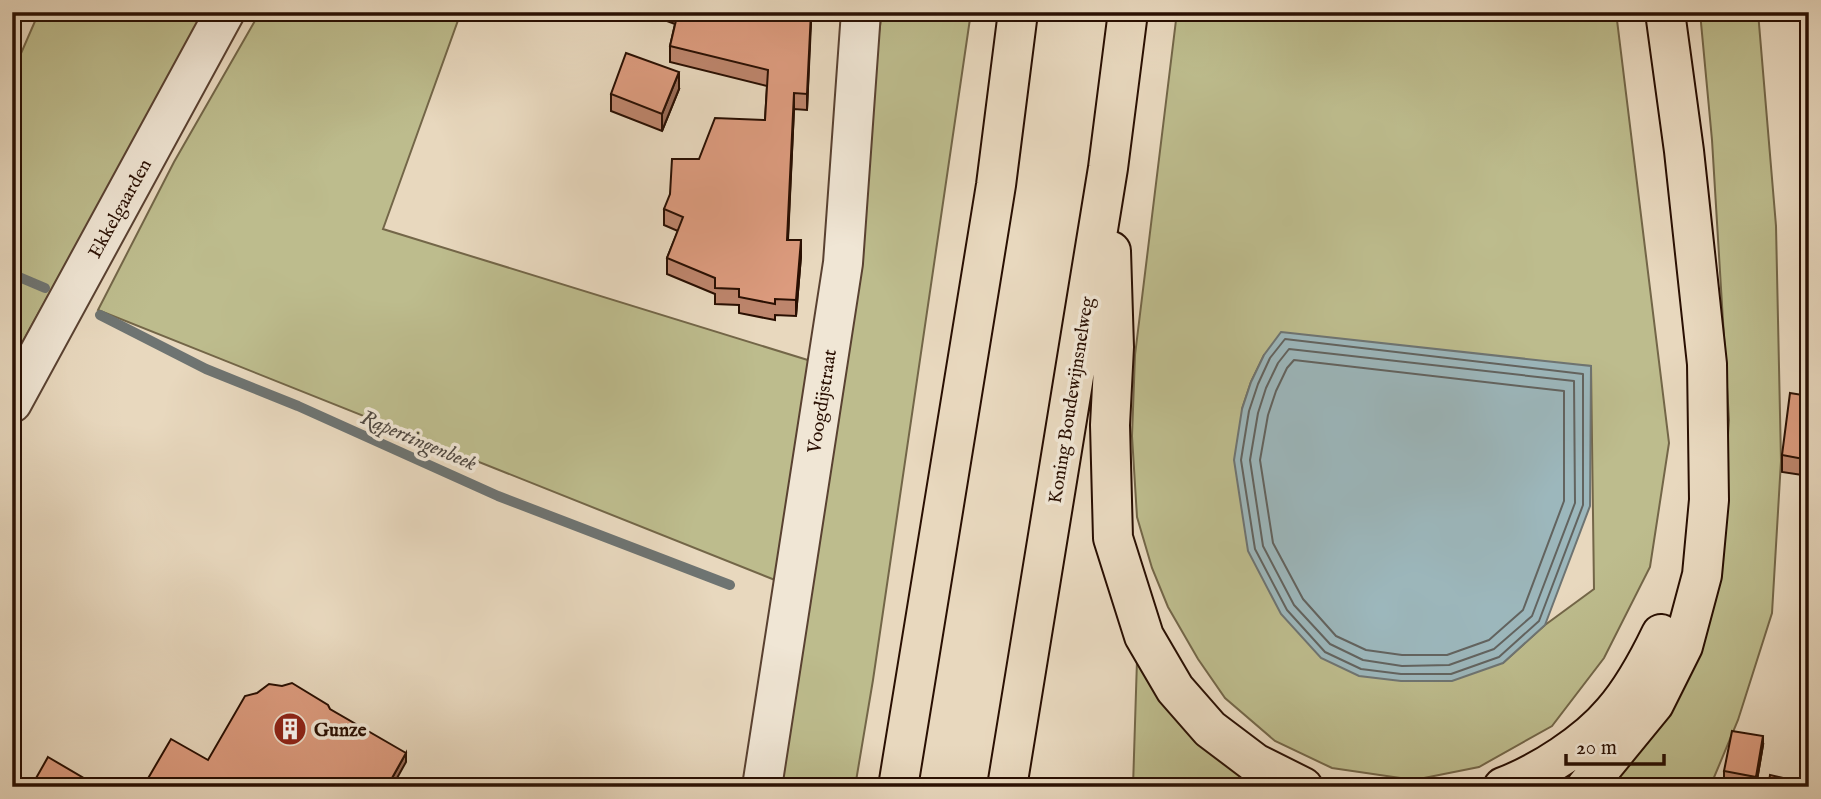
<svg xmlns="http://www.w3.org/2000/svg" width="1821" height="799" viewBox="0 0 1821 799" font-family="'IM FELL English',serif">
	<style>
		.green { fill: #bdbc8d; stroke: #736648; stroke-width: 2; fill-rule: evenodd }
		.water { fill: #9cb7bc; stroke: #6e7472; stroke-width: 2 }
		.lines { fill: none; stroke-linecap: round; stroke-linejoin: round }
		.shore { stroke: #62635f; stroke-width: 2 }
		.stream { stroke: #6e7472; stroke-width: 10 }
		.minor-casing { stroke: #594131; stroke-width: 42 }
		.highway-casing { stroke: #290f02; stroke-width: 42 }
		.minor { stroke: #f0e6d5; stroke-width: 38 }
		.highway { stroke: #e8d8be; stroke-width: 38 }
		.wall { fill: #bd856c; stroke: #290f02; stroke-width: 2 }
		.shaded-wall { fill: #9a6c58; stroke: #290f02; stroke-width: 2 }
		.building { fill: #dc9b7e; stroke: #290f02; stroke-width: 2 }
		.labels { text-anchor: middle; stroke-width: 7; stroke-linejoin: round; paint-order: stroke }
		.street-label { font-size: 19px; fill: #290f02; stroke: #f0e6d5 }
		.poi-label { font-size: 19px; font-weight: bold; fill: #290f02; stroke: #f0e6d5; text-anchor: start }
		.water-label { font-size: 21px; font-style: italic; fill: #514a43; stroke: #f0e6d5 }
	</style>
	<rect width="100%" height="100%" fill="#e8d8be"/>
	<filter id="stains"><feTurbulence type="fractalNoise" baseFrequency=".00286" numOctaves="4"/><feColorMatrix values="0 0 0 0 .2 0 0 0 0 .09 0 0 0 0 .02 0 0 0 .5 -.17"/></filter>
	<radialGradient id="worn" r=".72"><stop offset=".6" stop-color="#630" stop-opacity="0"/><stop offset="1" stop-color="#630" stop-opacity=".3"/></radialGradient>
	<path class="green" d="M39,12H205L12,361V74Z
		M260,12H461L383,229L811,361L780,582L98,310L174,162Z
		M882,12H971L873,680L855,787H770Z
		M1177,12H1616L1669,443L1650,567L1604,658L1552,726L1479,767L1414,780L1332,768L1275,741L1225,698L1198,659L1168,607L1152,568L1137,517L1132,436L1135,355ZM1264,355L1591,366L1594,589L1545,625L1503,663L1242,409L1251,382Z
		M1700,12H1758L1776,226L1781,461L1772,613L1738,720L1710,787H1606L1720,556L1729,420L1712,140Z
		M1137,660L1223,763L1259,787H1133Z"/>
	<path class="water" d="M1281,332L1591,366L1590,506L1545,625L1503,663L1452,681H1401L1359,676L1321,658L1281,614L1248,551L1234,460L1242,409L1251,382L1264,355Z"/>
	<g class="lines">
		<path class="shore" d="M1285,339L1583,374V505L1539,621L1499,657L1451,674H1401L1361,669L1325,652L1287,610L1255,549L1241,460L1249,411L1258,384L1270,358Z
			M1289,349L1574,381L1575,503L1532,616L1494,649L1449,665L1402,666L1363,660L1330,644L1294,605L1263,546L1250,460L1258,413L1266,388L1278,363Z
			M1294,360L1564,391V501L1523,610L1489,640L1447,655H1402L1366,650L1336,636L1303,599L1273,543L1260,460L1268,415L1276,391L1287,368Z"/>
		<path class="stream" d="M12,274L45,288
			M100,315L206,369L298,406L498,496L730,585"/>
		<defs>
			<path id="minor" d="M12,403L225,12
				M762,787L843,263L861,12"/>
			<path id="highway" d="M1111,251L1114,347L1110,425L1113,538L1144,636L1175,689L1210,729L1255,763L1303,787
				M898,787L996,185L1018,12
				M1007,787L1108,168L1128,12
				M1503,787C1540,773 1587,743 1613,712C1633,689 1648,661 1661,634
				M1586,787L1654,704L1683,646L1702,575L1709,500L1707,364L1684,151L1665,12"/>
		</defs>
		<use href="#minor" class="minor-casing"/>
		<use href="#highway" class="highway-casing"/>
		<use href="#minor" class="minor"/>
		<use href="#highway" class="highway"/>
	</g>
	<path class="wall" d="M643,12H811L807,110L794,109L788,240L801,256L796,316L775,315V320L739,313V305L715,304V294L667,274V258L678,231L664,225V209L699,159L765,120L767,86L670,62V46L675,24Z
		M679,89L662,131L611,111V94Z
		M1809,396V476L1782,472V455Z
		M1763,745L1756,786L1724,780V771Z"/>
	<path class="shaded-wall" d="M811,12V24L807,110V94Z
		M679,72V89L662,131V114Z
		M794,93V109L787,256V240Z
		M801,240V256L796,316V300Z
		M1763,736V745L1756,786V777Z
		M406,753V762L392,787H387Z"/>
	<path class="building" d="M678,12H811L807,94L794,93L787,240H801L796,300L775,299V304L739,297V289L715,288V278L667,258L683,217L664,209L670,194L672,159H699L715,118L765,120L768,70L670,46Z
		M626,53L679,72L662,114L611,94Z
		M1790,393L1809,396V460L1782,455Z
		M292,683L328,705L330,709L406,753L387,787H143L171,739L208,760L245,696L257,693L269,684L282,686Z
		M1732,731L1763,736L1756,777L1724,771Z
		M48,757L99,787H31Z
		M1770,775L1809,784V787H1768Z"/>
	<defs>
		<symbol id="building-disc" viewBox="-11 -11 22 22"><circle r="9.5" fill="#8f2418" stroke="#f0e6d5"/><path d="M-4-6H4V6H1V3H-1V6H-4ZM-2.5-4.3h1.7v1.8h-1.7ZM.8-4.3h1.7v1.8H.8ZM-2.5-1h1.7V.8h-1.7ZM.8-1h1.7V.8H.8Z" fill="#fff"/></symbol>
	</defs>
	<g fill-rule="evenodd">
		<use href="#building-disc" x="271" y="710" width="38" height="38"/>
	</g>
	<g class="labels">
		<g class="street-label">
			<text transform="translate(119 208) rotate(-61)" y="7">Ekkelgaarden</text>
			<text transform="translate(1070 400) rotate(-81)" y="7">Koning Boudewijnsnelweg</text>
			<text transform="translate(821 401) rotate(-81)" y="7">Voogdijstraat</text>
		</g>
		<g class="poi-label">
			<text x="314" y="736">Gunze</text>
		</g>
		<g class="water-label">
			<text transform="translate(419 440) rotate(23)" y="7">Rapertingenbeek</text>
		</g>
	</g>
	<rect width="1821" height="799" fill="none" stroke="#e8d8be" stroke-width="42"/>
	<rect x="14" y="14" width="1793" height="771" fill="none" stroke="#290f02" stroke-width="3.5"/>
	<rect x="21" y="21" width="1779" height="757" fill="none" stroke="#290f02" stroke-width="2"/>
	<path d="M1566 754v10h98v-10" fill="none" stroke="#290f02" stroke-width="3.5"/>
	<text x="1576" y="754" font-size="21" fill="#290f02" stroke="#f0e6d5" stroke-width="5" paint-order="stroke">20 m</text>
	<rect width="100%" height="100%" filter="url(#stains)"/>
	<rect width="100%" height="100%" fill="url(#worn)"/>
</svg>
